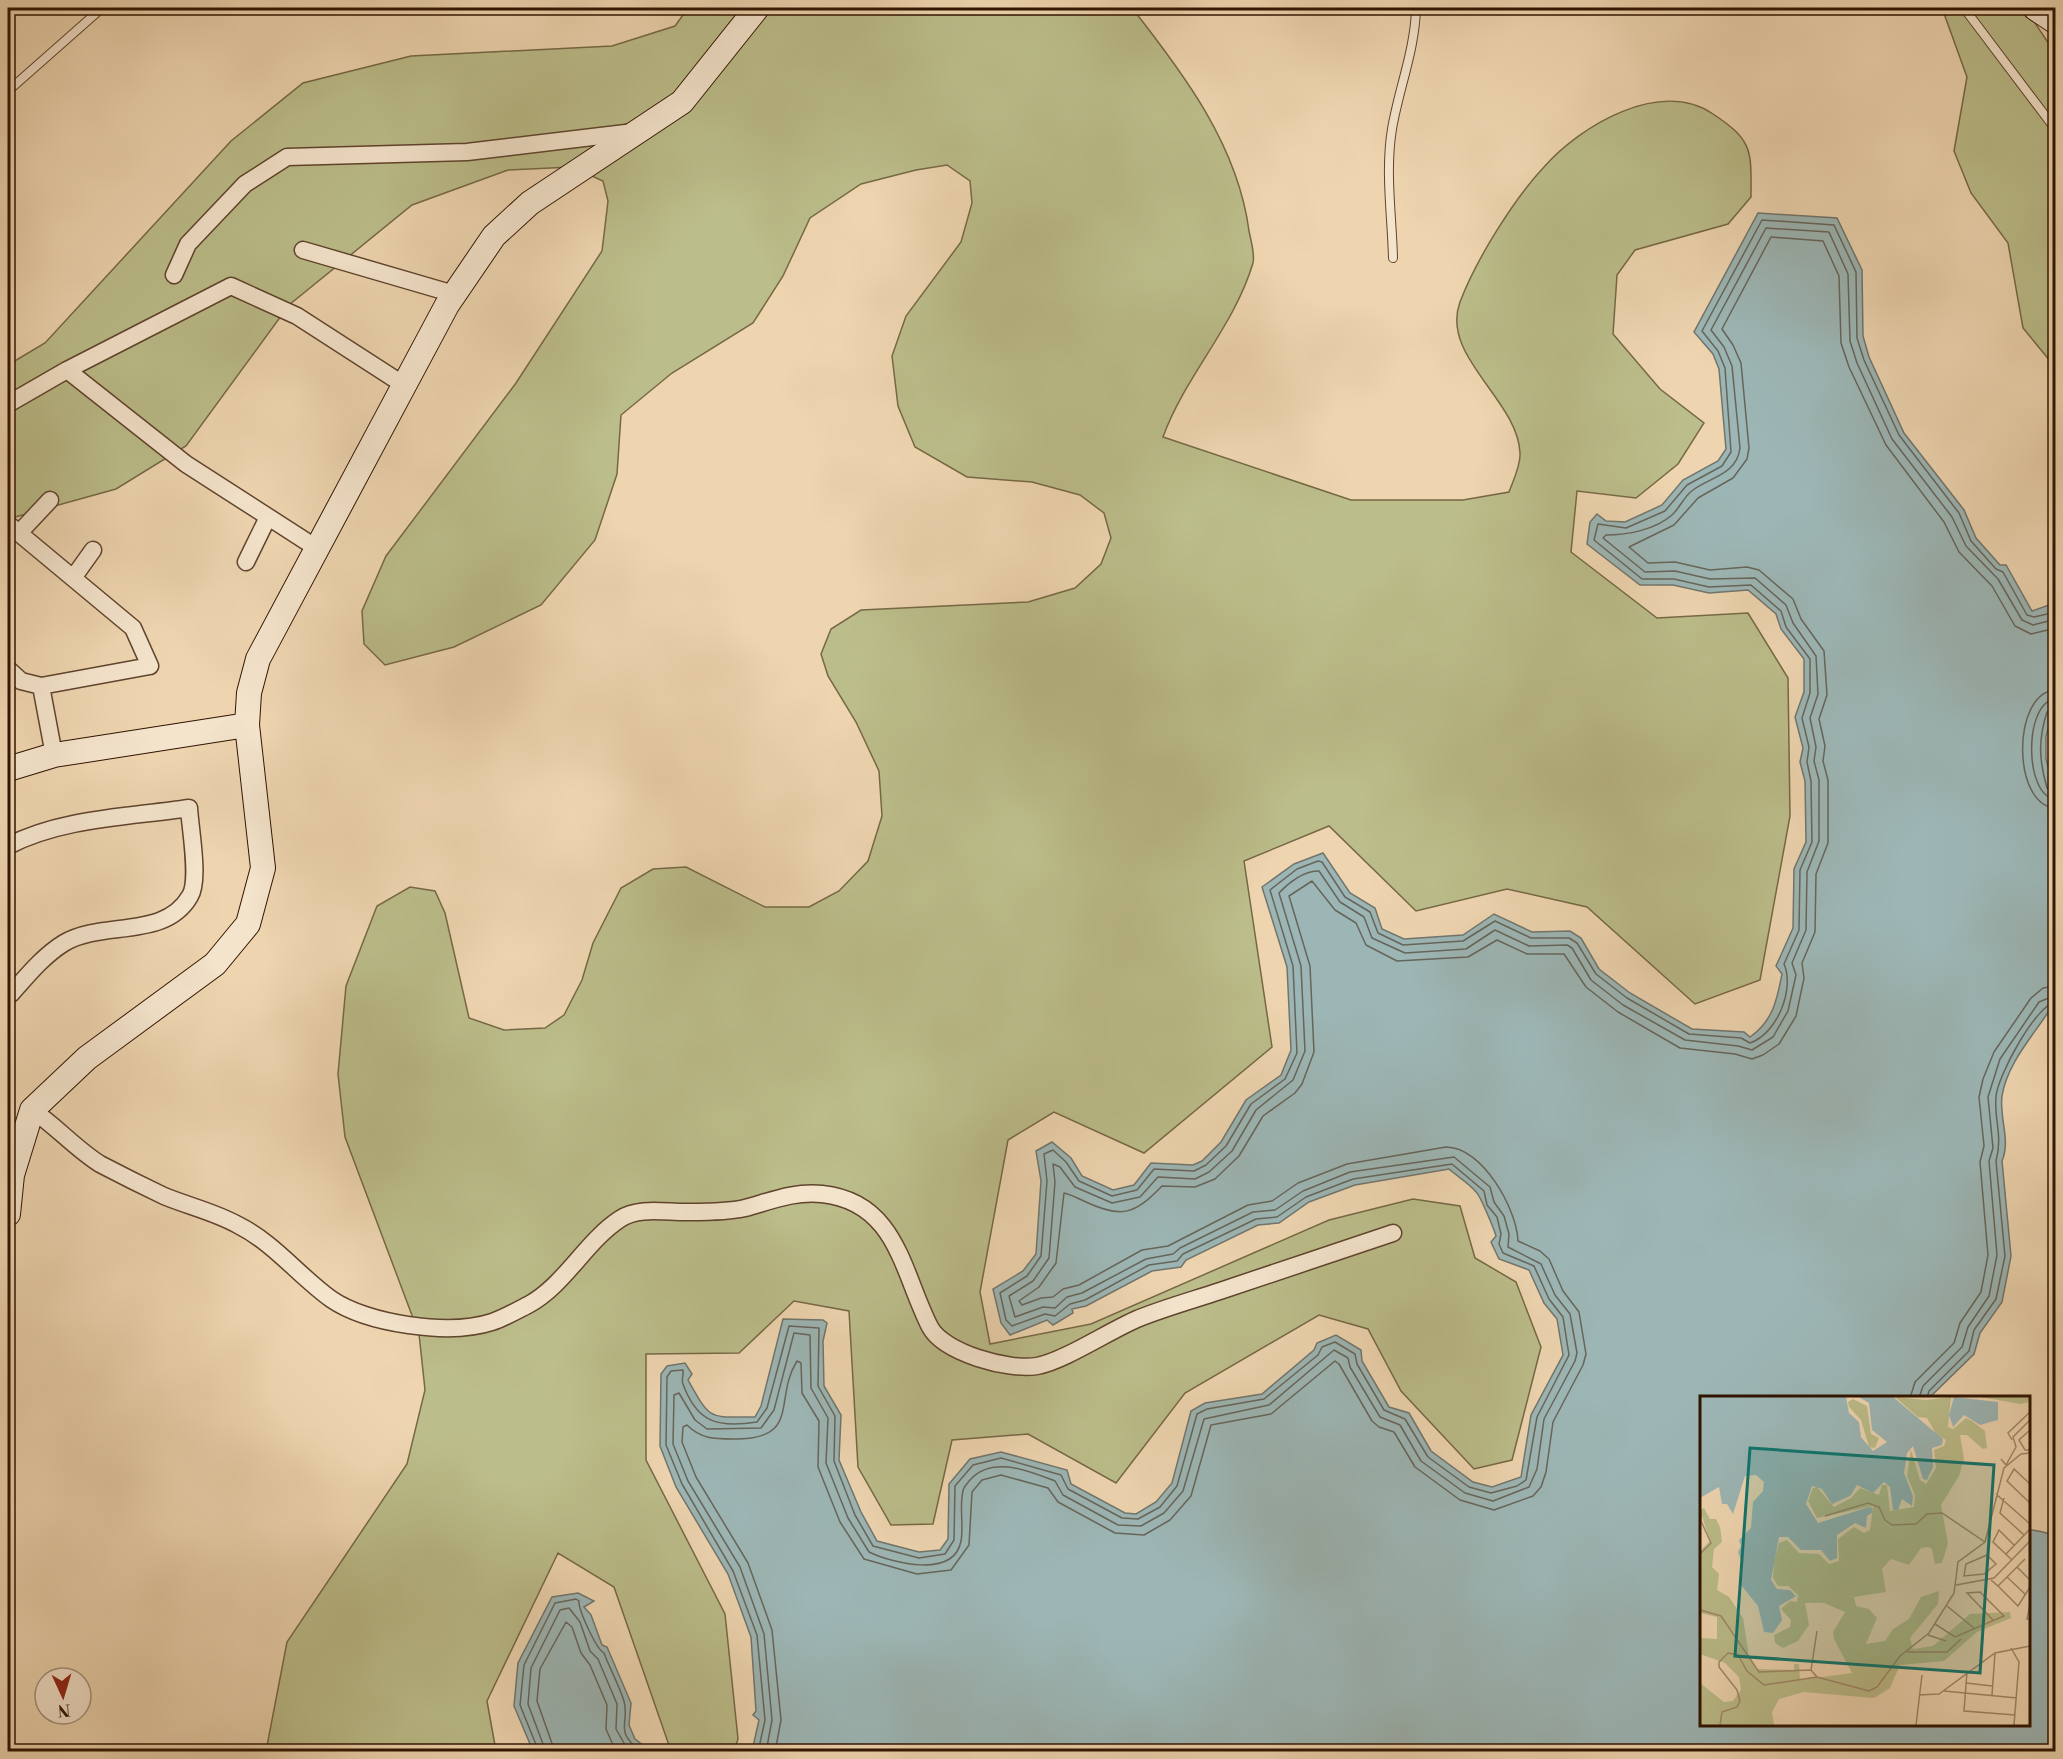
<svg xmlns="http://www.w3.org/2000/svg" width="2063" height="1759" viewBox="0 0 2063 1759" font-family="'Libre Bodoni',serif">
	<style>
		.green { fill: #bbbd8a; stroke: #766846; stroke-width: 1.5 }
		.water { fill: #9cb6b5; stroke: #71756d; stroke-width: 1.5 }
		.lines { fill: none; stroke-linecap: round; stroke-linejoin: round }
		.shore { stroke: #66655b; stroke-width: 1.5 }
		.lane-casing { stroke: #60442d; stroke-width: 10 }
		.street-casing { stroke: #60442d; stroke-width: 19 }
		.secondary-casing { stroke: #301401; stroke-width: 26 }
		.lane { stroke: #f4e4cc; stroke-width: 8 }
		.street { stroke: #f4e4cc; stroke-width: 16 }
		.secondary { stroke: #f4e4cc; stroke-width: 24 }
		.inset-road { fill: none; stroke: #a2886a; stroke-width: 1.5 }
		.view { fill: #0f766e; fill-opacity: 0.15; stroke: #0f766e; stroke-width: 3 }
		.inset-edge { fill: none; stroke: #301401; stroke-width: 3 }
	</style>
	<rect width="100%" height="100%" fill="#eed5b0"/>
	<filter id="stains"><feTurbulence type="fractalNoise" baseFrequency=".00333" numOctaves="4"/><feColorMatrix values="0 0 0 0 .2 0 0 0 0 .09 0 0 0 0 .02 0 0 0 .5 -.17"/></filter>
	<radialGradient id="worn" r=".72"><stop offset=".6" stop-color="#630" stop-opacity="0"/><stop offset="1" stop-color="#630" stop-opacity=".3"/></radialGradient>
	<path class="green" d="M688,8H1132C1184,74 1238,146 1249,231C1251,241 1255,254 1253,263C1234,327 1185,376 1163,437L1351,500H1463L1509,492C1513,481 1521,465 1520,453C1518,400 1440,356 1460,302C1476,260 1513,200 1544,167C1580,126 1660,78 1713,114C1754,141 1751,151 1751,197L1728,224L1635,250L1617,275L1613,334L1660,389L1704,423L1678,464L1636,498L1577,491L1571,552L1657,618L1748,613L1788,678L1790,816L1760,980L1695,1004L1587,907L1507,889L1416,911L1329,826L1244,861L1272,1047L1144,1153L1054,1112L1008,1140L980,1292L990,1344L1091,1324L1329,1220L1413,1199L1460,1206L1475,1258L1516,1282L1541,1347L1512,1460L1474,1469L1401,1391L1368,1329L1319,1315L1185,1393L1116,1483L1028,1434L952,1440L933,1524L891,1525L858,1467L849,1311L794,1301L739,1353L646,1354V1460L725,1614L738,1739L734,1751H671L614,1587L558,1553L487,1701L496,1751H266L287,1642L407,1464L425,1390L419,1334L345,1137L338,1074L346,986L377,906L410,887L435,891L445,913L469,1018L504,1030L545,1028L564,1015L582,980L593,943L621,888L653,869L686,867L765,907H809L839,891L868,861L882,816L879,771L856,722L828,676L821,654L831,629L861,610L1028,602L1075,588L1101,564L1111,538L1104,513L1080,495L1032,482L967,477L915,447L898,406L892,356L906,316L961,242L972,203L970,181L947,165L916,170L861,184L810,218L783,276L753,323L672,373L621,415L617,474L595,540L541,605L454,647L385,665L364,644L362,611L386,556L516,383L602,251L608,201L603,181L572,167L508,170L412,205L289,305L186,446L116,489L8,519V365L45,343L231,141L303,83L411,56L612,46L675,26Z
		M1942,8H2055L2027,11L2055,53V367L2023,328L2008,243L1971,193L1954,151L1967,77Z"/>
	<path class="water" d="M1758,213L1837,218L1862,270L1863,336L1869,357L1904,433L1964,510L1976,538L2000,565H2006L2032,611L2052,604L2055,612L2053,713L2046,736V759L2056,796V1007L2049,1011C2032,1037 2007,1064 2002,1096C1999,1118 2011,1140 2002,1161L2011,1256L2002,1302L1980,1333L1974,1354L1930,1397L1702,1398V1724H2028V1530C2037,1529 2046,1534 2055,1534V1751H752L759,1720L753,1715L756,1711L751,1637L728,1574L676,1487L660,1446L661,1374L667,1366L685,1363L692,1374L688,1380C711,1421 708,1417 755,1417L761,1406L783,1319L823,1320L827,1323L823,1341L824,1386L841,1415L839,1460L861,1512L877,1541L919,1552L940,1550L948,1539L949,1484L970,1459L1001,1452L1067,1470L1071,1484L1125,1513L1136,1514L1156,1502L1172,1483L1191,1411L1205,1403L1262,1394L1314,1350L1317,1343L1336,1335L1361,1350L1362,1361L1389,1407L1409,1413L1431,1451L1473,1482L1492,1487L1521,1477L1531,1415L1563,1355L1557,1319L1544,1303L1529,1270L1499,1259L1491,1242L1496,1236C1494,1229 1480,1195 1476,1192C1469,1183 1458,1177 1449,1169L1355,1185L1309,1202L1279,1223L1258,1225L1186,1260L1181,1267L1152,1271L1086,1306L1072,1309L1073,1313L1053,1325L1047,1320L1010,1335L1001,1323L993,1289L1023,1271L1036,1254L1041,1181L1036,1151L1052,1142L1071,1158L1082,1176L1113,1190L1134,1185L1151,1163L1193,1165L1202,1161L1221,1142L1246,1100L1281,1075L1291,1050L1287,967L1262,887L1294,864L1323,853L1350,893L1375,908L1382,929L1404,939L1463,935L1494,914L1532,932L1570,931L1581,938L1599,969L1630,993L1692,1029L1744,1032L1750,1037C1773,1021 1777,1000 1782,974L1776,966L1793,928L1794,869L1806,842L1805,781L1800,762L1803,748L1795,717L1804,692V659L1781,629L1776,614L1748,590L1709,593L1673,585H1640L1587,544L1590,522L1597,514L1606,521L1625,522L1662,505L1683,480L1718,461L1726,449L1719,369L1713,354L1694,332Z
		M578,1593L594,1601L584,1607L591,1615L602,1645L607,1647L631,1703L629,1725L635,1739L651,1751H533L514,1706L518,1663L552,1597Z"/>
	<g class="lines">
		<path class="shore" d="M2056,690C2011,692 2012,807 2056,808
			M2056,699C2023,701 2024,798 2056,799
			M2056,707L2047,712C2038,740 2039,760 2047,788L2056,792
			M1910,1398L1915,1382L1954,1343L1960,1323L1981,1292L1988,1255L1980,1162L1984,1146L1979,1097L1983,1079L1994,1052L2031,998L2043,988L2056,986
			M1919,1398L1923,1386L1962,1347L1968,1327L1989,1296L1997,1255L1989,1161L1993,1148L1988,1097L2000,1059L2039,1002L2056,995
			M1927,1398L1929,1391L1969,1351L1974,1330L1996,1299L2005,1256L1996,1161C2003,1135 1994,1121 1996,1097C1997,1077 2036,1004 2056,1002
			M539,1752L520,1705L524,1665L555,1603L576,1599L579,1601C578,1609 596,1649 604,1653C610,1669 619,1685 624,1701C630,1726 613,1729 641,1752
			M546,1752L528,1704L531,1668L560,1610L569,1608L580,1622L590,1651L598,1659L617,1704L616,1729L629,1752
			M555,1752L537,1701L540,1669L566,1622L572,1627L581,1653L590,1665L607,1705L606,1729L616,1752
			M758,1752L765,1720L757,1635L733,1571L682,1484L666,1445L667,1377L671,1371L683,1370C684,1376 681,1378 683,1384C697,1423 718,1428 757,1422L767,1408L789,1326L819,1328L818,1386L835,1416L834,1461L855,1515L873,1546L919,1558L945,1554L954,1540L955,1486L973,1465L1001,1458L1061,1475L1068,1489L1122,1518L1138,1519L1160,1507L1177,1486L1197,1414L1207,1409L1264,1399L1318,1355L1322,1347L1335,1342L1355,1354L1357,1364L1384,1410L1405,1419L1428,1457L1469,1487L1491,1493L1517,1486L1526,1480L1537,1417L1569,1355L1563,1317L1549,1299L1534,1266L1503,1253L1499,1244L1501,1234L1497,1217L1487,1205L1484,1191L1452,1164L1353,1179L1306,1197L1277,1217L1256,1219L1183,1254L1177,1261L1149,1265L1085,1300L1070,1304L1055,1316L1045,1314L1012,1326L1006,1320L1000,1293L1027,1276L1041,1256L1047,1181L1044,1154L1053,1150L1066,1162L1079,1181L1112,1196L1137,1190L1154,1169L1194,1171L1206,1165L1226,1146L1251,1104L1285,1079L1297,1053L1293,966L1270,890L1297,869L1318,861L1322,862L1345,897L1370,912L1378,933L1403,945L1463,941L1495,921L1531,938H1569L1577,943L1596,974L1627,998L1689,1034L1741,1038L1750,1043C1777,1034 1795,989 1784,964L1799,930L1800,870L1812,842L1811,781L1807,762L1809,747L1802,718L1810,693V659L1786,627L1781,611L1751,585L1709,587L1674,579H1642L1594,540L1598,524L1626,528L1665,511L1687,485L1722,466L1731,452L1725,368L1718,351L1702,331L1762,220L1834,225L1856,272L1857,338L1864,360L1899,435L1959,513L1971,541L1996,569L2003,572L2027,615L2034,617L2056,612
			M766,1752L772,1720L764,1634L740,1567L688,1481L673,1444L674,1395L679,1393L695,1420L707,1429L761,1428L774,1410L794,1333L810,1335L811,1388L828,1418L826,1463L848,1518L869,1552C892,1563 954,1579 961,1541C964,1525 959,1507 963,1491C963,1487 967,1484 970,1480C992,1455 1029,1471 1055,1481L1063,1495L1118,1525L1141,1526L1164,1513L1183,1491L1204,1419L1269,1405L1334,1350L1348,1358L1350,1367L1380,1417L1400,1425L1421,1461L1465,1493L1493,1501L1529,1487L1537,1469L1544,1419L1575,1361L1577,1353L1570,1314L1555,1295L1541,1264L1508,1247L1509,1234L1504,1216L1494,1202L1490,1187L1454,1157L1350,1172L1303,1191L1275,1210L1253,1212L1180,1248L1173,1254L1146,1259L1082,1293L1067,1297L1055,1308L1043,1307L1015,1317L1009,1296L1033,1281L1049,1258L1055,1182L1053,1164L1060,1167L1075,1187L1112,1203L1140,1197L1158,1177L1195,1179L1209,1172L1232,1151L1256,1110L1293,1080L1305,1051L1301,966L1279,893C1288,883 1305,870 1319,871L1340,902L1364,917L1372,938L1405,953L1466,949L1495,930L1529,946L1567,945L1572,948L1591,980L1623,1005L1685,1040L1738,1046L1752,1050L1773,1037L1788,1011L1796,975L1792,963L1806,930L1807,872L1819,841V780L1814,761L1816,747L1810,718L1818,694L1816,656L1793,623L1786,605L1755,578L1710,579L1675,571L1645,572L1603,538L1606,535C1627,535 1655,530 1672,515C1680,508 1684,496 1693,490C1711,477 1737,474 1740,448L1732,366L1724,347L1711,330L1766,228L1829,232L1848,274L1850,341L1857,363L1892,439L1952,517L1966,546L1998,579L2022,620L2033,625L2056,619
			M775,1752L781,1720L772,1630L748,1563L696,1477L682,1442L683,1427L687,1425C701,1439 714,1439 733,1439C802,1440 773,1399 797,1361L801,1363L802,1393L819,1421L818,1467L840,1522L864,1559L917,1574L951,1570L969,1545L972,1492L982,1480L1001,1475L1048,1488L1058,1502L1115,1533L1144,1535L1170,1520L1191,1496L1211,1425L1271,1414L1335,1361L1339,1364L1372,1421L1379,1427L1394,1432L1415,1467L1460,1500L1494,1510L1533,1496L1541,1487L1546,1472L1553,1422L1583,1365L1586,1354L1579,1312L1563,1291L1549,1259L1540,1251L1518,1241C1517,1210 1483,1147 1446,1147L1347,1164L1298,1183L1272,1201L1248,1205L1168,1246L1142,1250L1079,1285L1063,1289L1053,1297L1041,1298L1022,1305L1019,1301L1039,1287L1056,1263L1064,1193C1070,1194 1079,1199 1086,1202C1122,1219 1135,1214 1162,1186L1195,1187L1215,1179L1239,1156L1263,1116L1295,1093L1302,1084L1314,1052L1310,966L1289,896L1312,881L1335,910L1356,923L1366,945L1397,961L1468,957L1497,940L1527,954H1564L1586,987L1618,1012L1680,1048L1735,1054L1752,1059L1763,1055L1779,1044L1796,1016L1804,978L1802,963L1815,932L1816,874L1828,843V780L1823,761L1825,746L1819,719L1827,695L1824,651L1801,619L1793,599L1759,570L1747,567L1710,570L1675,562L1648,563L1629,547L1674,525L1698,498L1733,478L1747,459L1749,448L1741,363L1733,345L1722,329L1771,237L1823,241L1839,276L1841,343L1849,367L1886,445L1944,522L1959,552L1992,586L2015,626L2031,634L2056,628"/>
		<defs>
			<path id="lane" d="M1964,8L2056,130
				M8,91L102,8
				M1393,258C1392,217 1385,171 1392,129C1399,88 1415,50 1416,8"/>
			<path id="street" d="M303,250L454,294
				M174,275L188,244L245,184L287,157L467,152L634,132
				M67,370L186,464L318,549
				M8,404L67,370L231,286L297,316L404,385
				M8,524L133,628L150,666L41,686L21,681L8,669
				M19,533L50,500
				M246,562L268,517
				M73,578L93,550
				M41,686L54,755
				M8,846C61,818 129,817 189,808C190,828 200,880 190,896C165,940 102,920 64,943C43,956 27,976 11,994L8,992
				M32,1110C56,1126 76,1149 100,1164C121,1175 143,1186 164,1196C188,1206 215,1212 238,1225C274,1243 299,1276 331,1299C367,1324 449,1336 492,1322C504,1318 516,1311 528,1305C565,1285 585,1242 620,1219C639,1206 668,1213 690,1212C707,1212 728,1212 745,1208C771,1201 794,1191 822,1194C897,1202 902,1272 930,1327C944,1353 1009,1371 1037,1366C1064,1361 1109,1331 1137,1319C1164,1308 1193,1300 1220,1291C1278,1272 1335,1252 1393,1233"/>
			<path id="secondary" d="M2035,8L2056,22
				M8,769L54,755L247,725
				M8,1214L12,1175L32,1110L87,1058L215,964L248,924L263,868L247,725L249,693L258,659L447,305L494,236L530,203L682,102L757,8"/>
		</defs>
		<use href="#lane" class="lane-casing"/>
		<use href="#street" class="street-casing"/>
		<use href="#secondary" class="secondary-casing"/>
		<use href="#lane" class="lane"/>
		<use href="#street" class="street"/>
		<use href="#secondary" class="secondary"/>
	</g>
	<g transform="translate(1700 1396)">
		<rect width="330" height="330" fill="#eed5b0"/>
		<path d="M195,1L226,4L251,1L248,31L253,33L266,22L272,25L285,35L287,52L283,53L267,39H260L264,63L259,80L241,109L248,147L242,167L235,168L232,153L228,151L221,152L209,169L191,163L182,173L186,196L154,201L156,210L169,213L177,222L166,248L185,245L193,233L209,223L221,201L239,195L238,208L210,242L213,253L233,250L270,218L310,216L311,222L277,236L244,265L200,269L190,292L174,302L104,296L79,303L72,316L74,329H0V287L24,306L33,305L41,294L39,281L25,267L0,258V242L17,243V221L0,217V155L10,145L0,114L4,112L10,123H16L20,131L22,146L14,153L12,171L19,178L17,194L29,201L43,222L49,260L57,273L94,274V268H99L100,284L152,277L134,243L133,236L145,216L124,207H105L109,229L98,245L83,252L75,247L74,239L90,231L91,224L81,213L90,205L97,206L98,199L88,190H78L73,182L74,166L79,147L87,144L99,157L119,158L129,168L139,165L138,143L154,131L164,137L170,134L173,110L117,122L108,105L113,92L117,91L134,111L151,102L160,92L179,99L182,89H187L190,115L214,111L215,99L207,80L211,54L220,84L226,88L236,72L234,54L244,50L246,44L236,38L227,22L218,21ZM281,1H330V6L320,8ZM153,3L167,10L171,38L179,42L175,52L169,51L161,24L149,11L148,6Z" fill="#bbbd8a"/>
		<path d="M0,1H146L149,17L159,26L161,41L173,55L187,46L172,34L169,7L159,1H193L243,43L242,49L232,52L233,71L227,84L223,83L213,50L207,57L204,77L213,100L212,110L202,103L198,114H193L190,91L184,86L173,97L157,89L150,100L132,108L122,93L112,90L106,108L118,127L166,112L171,111L173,116L167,120L166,132L155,127L137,139V162L130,165L121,154H101L88,141H79L71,184L77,193L90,194L96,200L79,210L82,224L73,237L64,236L58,210L41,189L43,170L38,156L41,150L39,144L51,132L53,106L63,95L64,86L56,79L45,80L33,118L27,108H22L19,91L0,102ZM254,1L298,6V24L280,29L264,19L253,31L249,19Z" fill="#9cb6b5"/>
		<path class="inset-road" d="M330,34L319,44L325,54H330M312,44L308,37L330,16M301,63L306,69L316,51L313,41L330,24M330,88L314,73L307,85L330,107M296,98L330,128M304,102L300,117L324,139M125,120L168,107L179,111L185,124L192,129L216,128L227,118L242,117L285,146M0,158L11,147L1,125V114M306,158L330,133M287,159L296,168L284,178L264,180L266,168ZM312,164L293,146L299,134L314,149M317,171L330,184M307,181L326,199M291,184L298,190L325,163M256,189L294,182L330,145M298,190L318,210L330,191M330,208L327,223H330M247,210L275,233M0,214L21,220L59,276L111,274L117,281M235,228L255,241L304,220L280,196L267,197L293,224M228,239L246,245M311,252L319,266L314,329M207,256H247L261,243M111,274L117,235M267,276L264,315L315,319M266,287L292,290M244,295L317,302M219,299L239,298L295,257L330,250M292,299L295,257M20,329L22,316L37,311L40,305L37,294L19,271V266L28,257L38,259L47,275L64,289L117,281L169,295L177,291L200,260L229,237L254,197L258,166L285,146L304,72L321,58L330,57M216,329L222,279"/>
		<path class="view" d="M50,52L294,69L280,277L35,260Z"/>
		<rect width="330" height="330" class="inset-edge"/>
	</g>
	<rect width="2063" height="1759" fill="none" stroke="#eed5b0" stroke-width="30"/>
	<rect x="9" y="9" width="2045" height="1741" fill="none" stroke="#301401" stroke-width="3"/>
	<rect x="15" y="15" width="2033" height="1729" fill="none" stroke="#301401" stroke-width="1.5"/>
	<g transform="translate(63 1696) rotate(176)"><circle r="28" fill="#f4e4cc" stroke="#a6917b" stroke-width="1.5"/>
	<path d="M0-4.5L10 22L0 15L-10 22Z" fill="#8f2418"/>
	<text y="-9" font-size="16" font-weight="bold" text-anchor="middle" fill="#301401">N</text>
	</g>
	<rect width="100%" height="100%" filter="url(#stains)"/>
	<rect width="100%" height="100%" fill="url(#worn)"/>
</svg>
